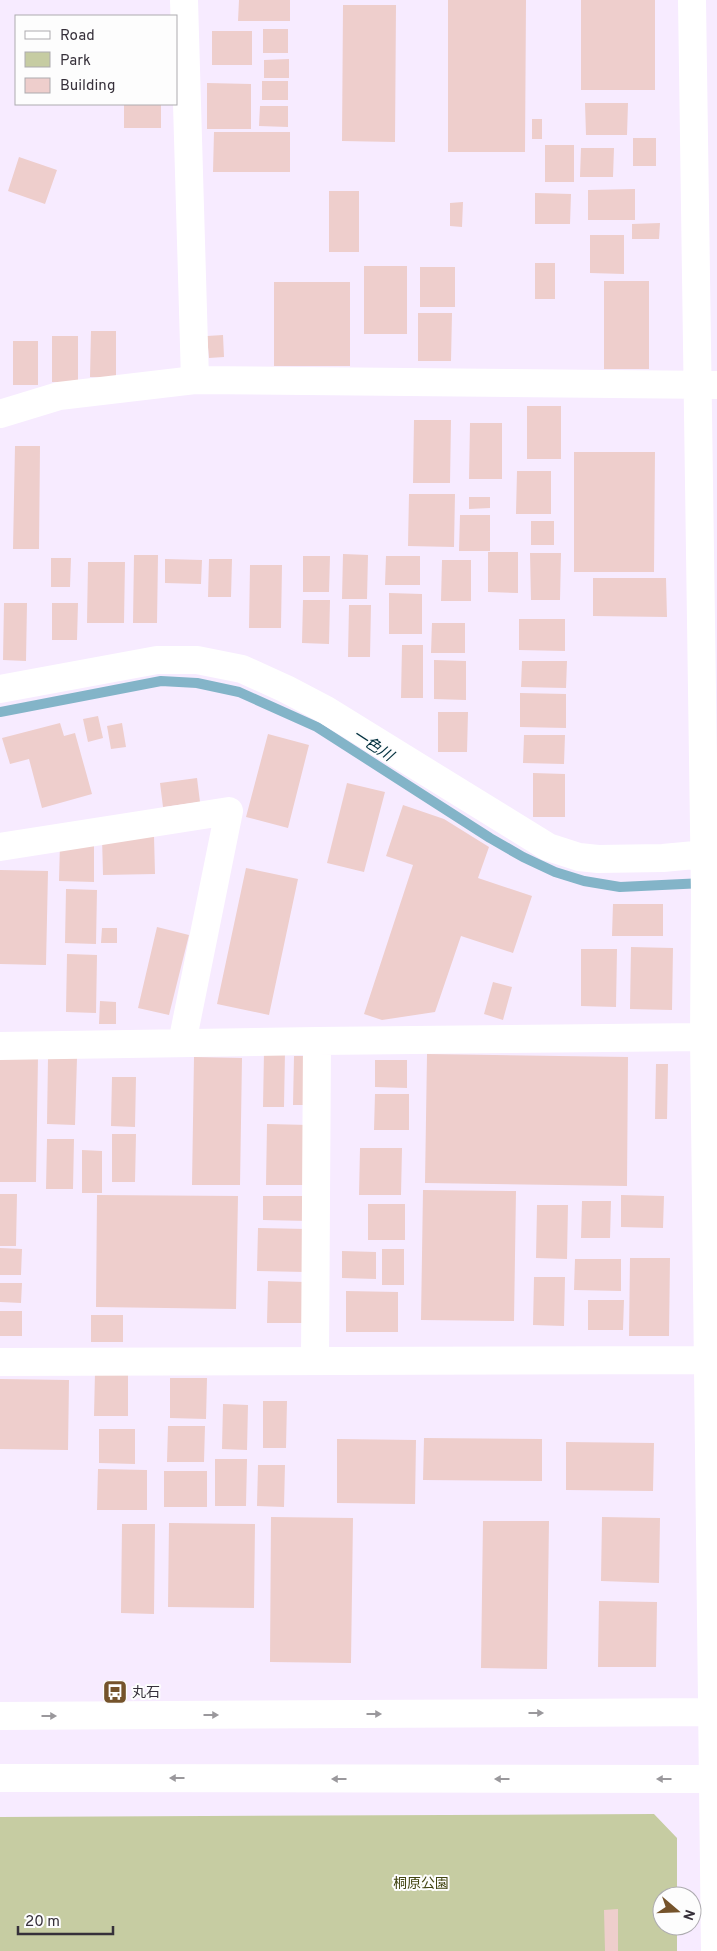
<svg xmlns="http://www.w3.org/2000/svg" width="717" height="1951" viewBox="0 0 717 1951" font-family="Overpass,'Noto Sans JP',sans-serif">
	<style>
		.green { fill: #c6cca2 }
		.lines { fill: none; stroke-linecap: round; stroke-linejoin: round }
		.stream { stroke: #83b4c8; stroke-width: 10 }
		.building { fill: #eececc }
		.minor { stroke: #fff; stroke-width: 28 }
		.oneway { fill: #9a989c }
		.labels { text-anchor: middle; stroke-width: 4; stroke-linejoin: round; paint-order: stroke }
		.poi-label { font-size: 14px; fill: #36303a; stroke: #fdfdfd; text-anchor: start }
		.park-label { font-size: 14px; fill: #424512; stroke: #fdfdfd }
		.water-label { font-size: 15px; font-style: italic; fill: #002f3d; stroke: #fdfdfd }
	</style>
	<rect width="100%" height="100%" fill="#f7ebff"/>
	<path class="green" d="M654,1814L677,1838V1896H662V1926H677V1951H0V1817Z"/>
	<g class="lines">
		<path class="stream" d="M0,712L161,681L197,683L239,692L317,727L490,838L523,857L555,872L584,881L620,887L704,883"/>
	</g>
	<path class="building" d="M239,0H290V21H238Z
		M448,0H526L525,152H448Z
		M581,0H655V90H581Z
		M343,5H396L395,142L342,141Z
		M263,29H288V53H263Z
		M212,31H252V65H212Z
		M289,59V78H264V60Z
		M262,81H288V100H262Z
		M207,83L251,84V129H207Z
		M585,103H628L627,135H586Z
		M124,104H161V128H124Z
		M260,106H288V127L259,126Z
		M532,119H542V139H532Z
		M214,132H290V172H213Z
		M633,138H656V166H633Z
		M545,145H574V182H545Z
		M581,148H614L613,177H580Z
		M19,157L57,170L45,204L8,191Z
		M635,189V220H588V190Z
		M329,191H359V252H329Z
		M535,193L571,194L570,224H535Z
		M463,202L462,227L450,226V203Z
		M660,223L659,239H632V224Z
		M590,235H624V274L590,273Z
		M535,263H555V299H535Z
		M364,266H407V334H364Z
		M420,267H455V307H420Z
		M604,281H649V369H604Z
		M274,282H350V366H274Z
		M418,313H452L451,361H418Z
		M91,331H116V378L90,377Z
		M223,335L224,357L209,358L207,336Z
		M52,336H78V382H52Z
		M13,341H38V385H13Z
		M527,406H561V459H527Z
		M414,420H451L450,483H413Z
		M470,423H502V479H469Z
		M15,446H40L39,549H13Z
		M574,452H655L654,572H574Z
		M517,471H551V514H516Z
		M409,494H455L454,547L408,546Z
		M469,497H490V508L469,509Z
		M460,515H490V551H459Z
		M531,521H554V545H531Z
		M488,552H518V593L488,592Z
		M530,553H561L560,600H531Z
		M343,554L368,555L367,599H342Z
		M134,555H158L157,623H133Z
		M303,556H330L329,592H303Z
		M386,556H420V585H385Z
		M51,558H71L70,587H51Z
		M165,559L202,560L201,584L165,583Z
		M209,559H232L231,597H208Z
		M442,560H471V601H441Z
		M88,562H125L124,623H87Z
		M250,565H282L281,628H249Z
		M593,578H666L667,617L593,616Z
		M389,593L422,594V634H389Z
		M303,600H330L329,644L302,643Z
		M4,603H27L26,661L3,660Z
		M52,603H78L77,640H52Z
		M349,605H371L370,657H348Z
		M519,619H565V651L519,650Z
		M432,623H465V653H431Z
		M402,645H423V698H401Z
		M434,660L466,661V700L434,699Z
		M522,661H567L566,688L521,687Z
		M520,693L566,694V728L520,727Z
		M438,712H468L467,752H438Z
		M98,716L103,738L88,742L83,719Z
		M60,723L64,736L75,733L92,794L42,808L29,759L10,764L2,738Z
		M122,723L126,747L111,749L107,726Z
		M268,734L309,745L288,828L246,817Z
		M524,735H565L564,764L523,763Z
		M533,773L565,774V817H533Z
		M197,778L200,802L163,807L160,783Z
		M347,783L385,792L364,872L327,863Z
		M403,805L444,819L489,847L478,878L532,896L513,953L461,936L435,1012L382,1020L364,1014L413,865L386,856Z
		M154,836L155,874L103,875L102,837Z
		M60,843H94V882L59,881Z
		M246,868L298,879L269,1015L217,1004Z
		M0,870L48,871L46,965L0,964Z
		M66,889L97,890L96,944L65,943Z
		M613,904H663V936H612Z
		M157,927L189,935L169,1015L138,1008Z
		M102,928H117V943H101Z
		M631,947L673,948L672,1010L630,1009Z
		M581,949H617L616,1007L581,1006Z
		M67,954L97,955L96,1013L66,1012Z
		M493,982L512,987L503,1020L484,1014Z
		M100,1001L116,1002V1024H99Z
		M264,1051H285L284,1107H263Z
		M427,1054L628,1057L627,1186L425,1183Z
		M0,1056L38,1057L36,1182H0Z
		M294,1056H313L312,1105H293Z
		M194,1057L242,1058L240,1185H192Z
		M48,1058H77L75,1125L47,1124Z
		M375,1060H407V1088L375,1087Z
		M656,1064H668L667,1119H655Z
		M112,1077H136L135,1127L111,1126Z
		M375,1094H409V1130H374Z
		M267,1124L309,1125L308,1185H266Z
		M112,1134H136L135,1182H112Z
		M47,1139H74L73,1189H46Z
		M360,1148H402L401,1195H359Z
		M82,1150L102,1151V1193H82Z
		M423,1190L516,1191L514,1321L421,1320Z
		M0,1194H17L16,1246H0Z
		M97,1195L238,1196L236,1309L96,1307Z
		M621,1195L664,1196L663,1228L621,1227Z
		M263,1196H309V1221L263,1220Z
		M582,1201H611L610,1238H581Z
		M368,1204H405V1240H368Z
		M537,1205H568L567,1259L536,1258Z
		M258,1228L307,1229L306,1272L257,1271Z
		M0,1248L22,1249L21,1275H0Z
		M382,1249H404V1285H382Z
		M342,1251L376,1252V1279L342,1278Z
		M630,1258H670L669,1336H629Z
		M575,1259H621V1291L574,1290Z
		M534,1277H565L564,1326L533,1325Z
		M268,1281L306,1282V1323H267Z
		M0,1283H22L21,1303L0,1302Z
		M346,1291L398,1292V1332H346Z
		M588,1300H624L623,1330H588Z
		M0,1311H22V1336H0Z
		M91,1315H123V1342H91Z
		M95,1372H128V1416H94Z
		M170,1378H207L206,1419L170,1418Z
		M0,1379L69,1380L68,1450L0,1449Z
		M263,1401H287L286,1448H263Z
		M223,1404L248,1405L247,1450L222,1449Z
		M168,1426H205L204,1462H167Z
		M99,1429H135V1464L99,1463Z
		M424,1438L542,1439V1481L423,1480Z
		M337,1439L416,1440L415,1504L337,1503Z
		M566,1442L654,1443L653,1491L566,1490Z
		M215,1459H247L246,1506H215Z
		M258,1465H285L284,1507L257,1506Z
		M98,1469L147,1470V1510H97Z
		M164,1471H207V1507H164Z
		M271,1517L353,1518L351,1663L270,1662Z
		M602,1517L660,1518L659,1583L601,1581Z
		M483,1521H549L547,1669L481,1668Z
		M169,1523L255,1524L254,1608L168,1607Z
		M122,1524H155L154,1614L121,1613Z
		M599,1601L657,1602L656,1667H598Z
		M618,1909V1951H605L604,1910Z"/>
	<g class="lines">
		<path class="minor" d="M184,0L195,380
			M692,0L705,897L704,1037L715,1951
			M0,414L59,396L195,380L717,385
			M0,689L157,660H197L242,669L286,689L326,710L548,847L579,857L598,859L663,858L717,853
			M0,847L229,811L182,1043
			M0,1046L317,1041L704,1037
			M315,1361L317,1041
			M0,1362L717,1360
			M0,1716L717,1712
			M0,1778L717,1779"/>
	</g>
	<defs><path id="oneway-solid" d="M-6-.8H1V-3.2L6.5 0L1 3.2V.8H-6Z" transform="scale(1.25)"/></defs>
	<g class="oneway">
		<use href="#oneway-solid" transform="translate(536 1713)"/>
		<use href="#oneway-solid" transform="translate(374 1714)"/>
		<use href="#oneway-solid" transform="translate(211 1715)"/>
		<use href="#oneway-solid" transform="translate(49 1716)"/>
		<use href="#oneway-solid" transform="translate(177 1778) rotate(-180)"/>
		<use href="#oneway-solid" transform="translate(339 1779) rotate(-180)"/>
		<use href="#oneway-solid" transform="translate(502 1779) rotate(180)"/>
		<use href="#oneway-solid" transform="translate(664 1779) rotate(180)"/>
	</g>
	<defs>
		<symbol id="bus-square" viewBox="-11 -11 22 22"><rect x="-9" y="-9" width="18" height="18" rx="4" fill="#75532b" stroke="#fdfdfd"/><path d="M-5-6H5V4H4V6H2V4H-2V6H-4V4H-5ZM-3.5-4V0h7V-4ZM-3.5 1.2v1.5H-2V1.2ZM2 1.2v1.5H3.5V1.2Z" fill="#fff"/></symbol>
	</defs>
	<g fill-rule="evenodd">
		<use href="#bus-square" x="101" y="1678" width="28" height="28"/>
	</g>
	<g class="labels">
		<g class="poi-label">
			<text x="132" y="1697">丸石</text>
		</g>
		<g class="park-label">
			<text x="421" y="1888">桐原公園</text>
		</g>
		<g class="water-label">
			<text transform="translate(373 745) rotate(33)" y="5">一色川</text>
		</g>
	</g>
	<rect x="15" y="15" width="162" height="90" fill="#fdfdfd" stroke="#adabaf"/>
	<rect x="25" y="31" width="25" height="8" fill="#ffffff" stroke="#adabaf"/>
	<text x="60" y="40" font-size="15" fill="#36303a">Road</text>
	<rect x="25" y="52" width="25" height="15" fill="#c6cca2" stroke="#adabaf"/>
	<text x="60" y="65" font-size="15" fill="#36303a">Park</text>
	<rect x="25" y="78" width="25" height="15" fill="#eececc" stroke="#adabaf"/>
	<text x="60" y="90" font-size="15" fill="#36303a">Building</text>
	<g transform="translate(677 1911) rotate(109)"><circle r="24" fill="#fdfdfd" stroke="#adabaf"/>
	<path d="M0-4L9 19L0 12L-9 19Z" fill="#75532b"/>
	<text y="-8" font-size="14" font-weight="bold" text-anchor="middle" fill="#36303a">N</text>
	</g>
	<path d="M18 1926v8h95v-8" fill="none" stroke="#36303a" stroke-width="2.5"/>
	<text x="25" y="1926" font-size="15" fill="#36303a" stroke="#fdfdfd" stroke-width="4" paint-order="stroke">20 m</text>
</svg>
